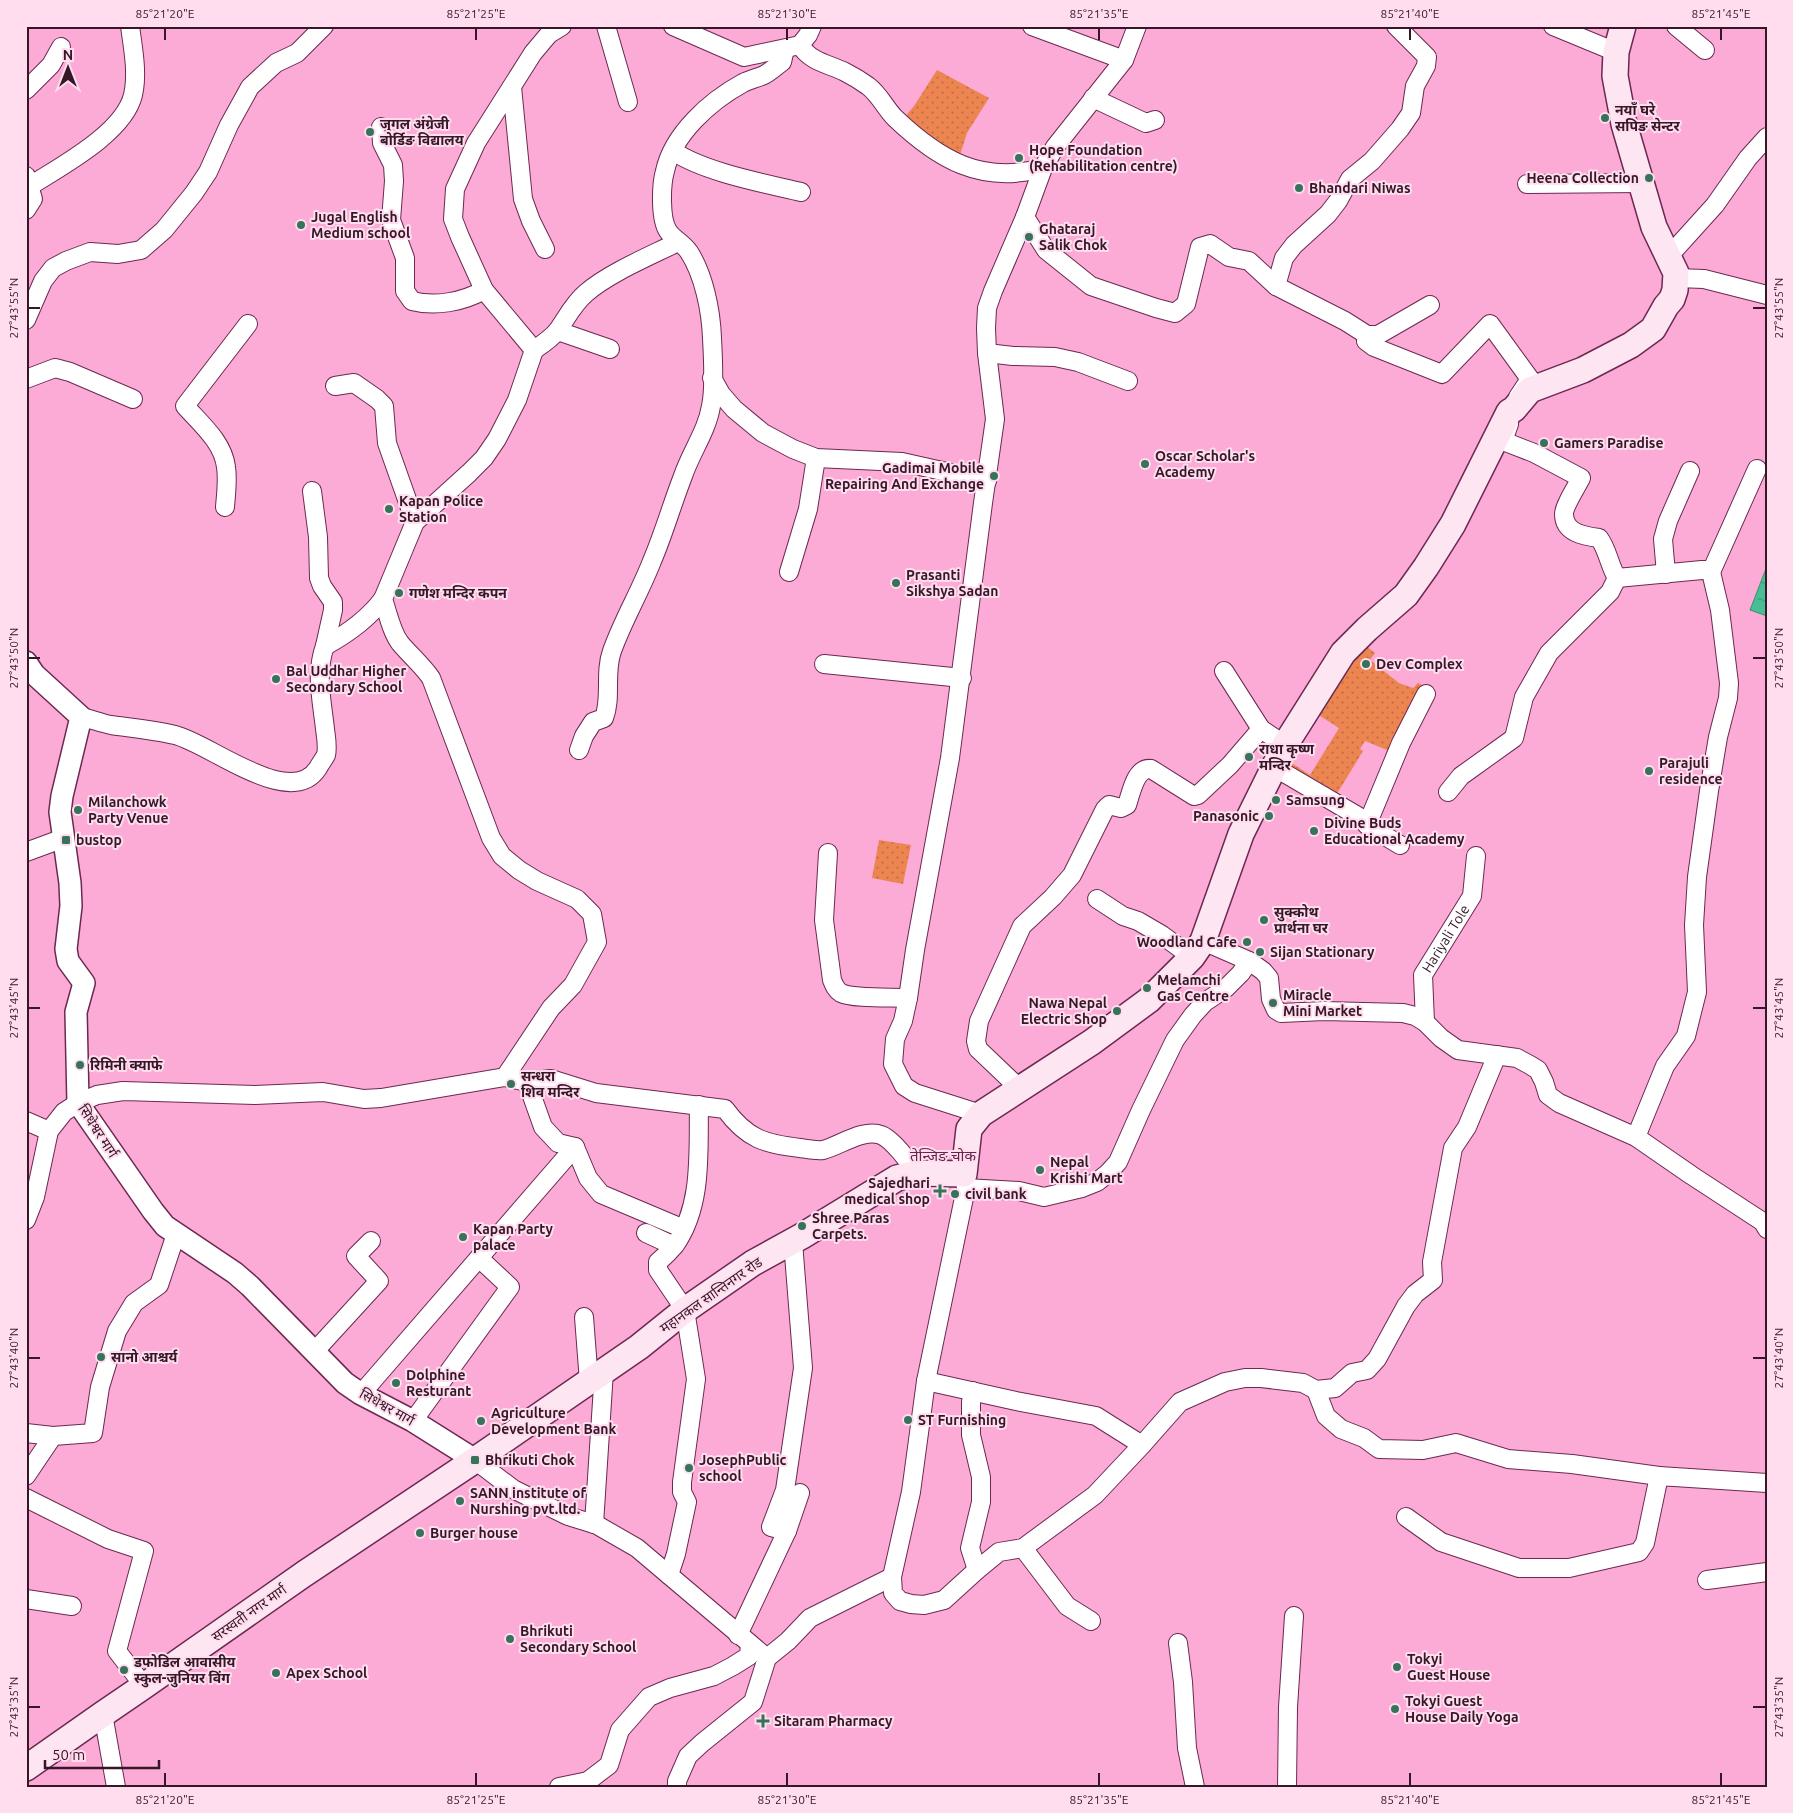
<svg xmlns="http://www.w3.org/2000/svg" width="1793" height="1813" viewBox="0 0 1793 1813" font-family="Ubuntu,'Noto Sans Devanagari',sans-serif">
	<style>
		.grass { fill: url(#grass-dots) }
		.water { fill: url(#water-ripples); stroke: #438c74 }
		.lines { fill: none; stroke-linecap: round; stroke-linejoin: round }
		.minor-casing { stroke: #6c2851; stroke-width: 20 }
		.tertiary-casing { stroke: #6c2851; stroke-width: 24 }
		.secondary-casing { stroke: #6c2851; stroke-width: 28 }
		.minor { stroke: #fff; stroke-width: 18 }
		.tertiary { stroke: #fff; stroke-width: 21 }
		.secondary { stroke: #fde6f2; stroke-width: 25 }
		.ticks { fill: none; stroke: #351728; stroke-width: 2 }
		.poi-dot { fill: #37725b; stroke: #fde; stroke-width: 2 }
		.labels { text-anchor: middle; stroke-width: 4; stroke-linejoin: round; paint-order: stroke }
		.poi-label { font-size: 14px; font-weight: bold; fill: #351728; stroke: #fde; text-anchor: start }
		.street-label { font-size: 14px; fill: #351728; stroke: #fde }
		.neighbourhood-label { font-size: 15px; fill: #66234c; stroke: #fde }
		.neatline { fill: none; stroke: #351728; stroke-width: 2 }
		.ticks-label { font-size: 12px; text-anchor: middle; fill: #351728 }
	</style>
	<defs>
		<pattern id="grass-dots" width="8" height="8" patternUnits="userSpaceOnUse" patternTransform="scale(1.25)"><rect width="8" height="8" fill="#ed8551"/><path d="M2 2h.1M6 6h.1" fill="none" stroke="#c16c43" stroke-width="1.8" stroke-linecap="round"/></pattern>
		<pattern id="water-ripples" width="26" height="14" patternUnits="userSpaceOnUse" patternTransform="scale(1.25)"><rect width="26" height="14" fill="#49be95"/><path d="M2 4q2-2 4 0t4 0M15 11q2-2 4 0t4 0" fill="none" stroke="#3e997a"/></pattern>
	</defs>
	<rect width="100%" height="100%" fill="#fbabd6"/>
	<path class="grass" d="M937,70L989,98L967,133L959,158L903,119L914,106Z
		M1365,645L1375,653L1370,660L1399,683L1413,688L1418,683L1426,687L1390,757L1385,755L1387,750L1365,741L1360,749L1363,751L1335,797L1286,768L1290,762L1310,775L1339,728L1317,714L1352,660Z
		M879,840L911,845L903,884L872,878Z"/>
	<path class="water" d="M1767,566V616L1750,610Z"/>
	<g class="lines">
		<defs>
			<g id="minor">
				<path d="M606,26L628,102"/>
				<path d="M673,26L744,57L800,45L808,35L812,26"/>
				<path d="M1032,26L1124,60"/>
				<path d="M1553,26L1616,52"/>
				<path d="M1676,26L1705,50"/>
				<path d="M800,45C810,62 829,64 845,72C853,76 861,81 868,86C880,95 885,108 895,118C938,159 981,185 1043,168"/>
				<path d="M512,87L523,199L531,221L545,249"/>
				<path d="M26,90L51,65L61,47"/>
				<path d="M1093,98L1146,123L1155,120"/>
				<path d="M381,127L382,143L393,165L394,181L391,220L405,258V291L412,301C435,307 463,302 484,290"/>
				<path d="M673,151C704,172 763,183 801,192"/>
				<path d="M1527,184L1641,183"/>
				<path d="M30,186C61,166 124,133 133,95C138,73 133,49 130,26"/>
				<path d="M26,210L33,199L26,176"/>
				<path d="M1025,217L1046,250L1091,286L1156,308L1175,313L1186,304L1200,247L1210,244L1229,257L1249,261L1276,286L1345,321L1367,335L1366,341L1374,347L1442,374L1490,324L1530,379L1518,397"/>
				<path d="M1668,257L1715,205L1748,158L1767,137"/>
				<path d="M1677,278L1704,279L1767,295"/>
				<path d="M1276,286L1284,258L1294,245L1328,214L1338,201L1350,179L1372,161L1400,129L1411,113L1415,86L1426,66L1427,57L1396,26"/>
				<path d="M26,320L43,281L53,268L66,261L90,252L118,254L141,250L164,230L194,193L208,172L229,125L250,87L276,63L297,53L324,26"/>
				<path d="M558,331L610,349"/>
				<path d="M1367,335H1378L1430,305"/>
				<path d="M534,350C543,344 552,338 558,330C567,317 574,303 586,293C609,273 650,256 678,242"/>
				<path d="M987,353L1013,356L1055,357L1078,362L1128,381"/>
				<path d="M712,378L721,394L734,409L763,433L793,449L816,458L902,462L987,481"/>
				<path d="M26,379L55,368L70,372L133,399"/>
				<path d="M335,386L354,383L377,399L384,406L387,443L415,522"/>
				<path d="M312,491L318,537L319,578L322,586L333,602V610L325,646"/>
				<path d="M225,507C226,494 228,480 226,467C223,442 201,424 185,406L248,324"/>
				<path d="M789,572L808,509L816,458"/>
				<path d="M1711,572L1757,469"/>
				<path d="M1666,574L1663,539L1668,521L1690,471"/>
				<path d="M1617,578L1702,570H1707L1711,572L1720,610L1729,683L1728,698L1718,737L1709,791L1697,877L1694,925L1697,992L1686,1036L1665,1066L1636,1137"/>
				<path d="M824,664L962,678"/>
				<path d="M1224,671L1261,729L1285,745"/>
				<path d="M81,717C91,719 101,723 111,725C132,728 154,730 175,735C209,743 291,811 318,768C320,764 324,759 326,755C328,747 326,737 325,729C322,701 315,673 325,646C347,634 368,619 383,599"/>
				<path d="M579,750L584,736L593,722L604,718C612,698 604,673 612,651C623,620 640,592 652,561C664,533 672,504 683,476C691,452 707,431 711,406C715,388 713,358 712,338C711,311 704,275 689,252C683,243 673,239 668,231C660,219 661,185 665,171C673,134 710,101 743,83C749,80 757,78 764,75C770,72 776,66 782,62L785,49"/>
				<path d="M1274,767L1361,818L1367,825L1400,845"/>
				<path d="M1448,792L1461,776L1514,738L1524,697L1549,653L1610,592L1617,578C1609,565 1608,550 1599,538C1584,536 1564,533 1564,514C1564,506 1577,486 1581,478L1534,453L1503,441L1509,424"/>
				<path d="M1367,825L1401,743L1426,694"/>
				<path d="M26,852L64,838"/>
				<path d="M828,853L824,920L832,980C834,985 836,990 841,993C853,999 892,997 908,998"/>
				<path d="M1097,899L1123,916L1138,921L1162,935L1192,957"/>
				<path d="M1203,941L1249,961L1263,971L1269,978L1271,999L1276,1010L1281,1013L1324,1011L1403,1013L1415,1016L1425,1022L1441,1038L1458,1050L1517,1058L1530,1065L1538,1070L1544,1082L1548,1095L1559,1103L1636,1137L1691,1175L1763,1222L1767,1229"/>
				<path id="s1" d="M1425,1022L1423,975L1472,896L1476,856"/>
				<path d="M505,1077L551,1008L573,985L597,942L592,914L577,899L537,881L519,870L502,856L491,838L431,678C422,665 410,655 400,643C391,631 388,613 383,599L415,522L469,473L484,458L497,439L517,400L534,350L484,290L460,237L453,219L455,189L476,143L533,53L549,34L562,26"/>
				<path d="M527,1082L543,1127L558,1143L575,1147L588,1178L601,1194L684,1229"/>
				<path d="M1019,1088L978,1049L976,1041L979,1021L1022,926L1053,897L1072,875L1105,809L1109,805L1121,808L1127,805C1131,794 1135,767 1151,769L1194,796L1198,795L1230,765L1261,729"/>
				<path d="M981,1114L915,1093L904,1086L893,1064L895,1039L903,1021L908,998L915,950L950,758L983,503L995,419L987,353L986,328L987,308L993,291L1025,217L1043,168L1055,147L1124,60L1137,26"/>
				<path d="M26,1121L49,1131"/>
				<path d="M964,1174L966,1188L926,1381L911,1492L892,1577L893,1593L900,1601L911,1604L924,1605L944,1600L977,1570L999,1552L1023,1548L1095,1495L1142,1445L1180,1402L1225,1382L1245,1378H1261L1303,1383L1316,1390L1335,1388L1352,1373L1367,1370L1377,1359L1406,1306L1415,1294L1433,1280L1432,1262L1453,1148L1467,1127L1497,1055"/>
				<path d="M966,1188L1019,1191L1044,1197L1082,1188L1097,1182L1108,1173L1118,1162L1141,1110L1175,1040L1193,1015L1205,1002L1226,988L1241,973L1249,961"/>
				<path d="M26,1220L35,1197L49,1131L64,1112L78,1103L97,1095L123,1091L255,1095L323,1092L364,1099L381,1098L505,1077L527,1082L551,1079L596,1093L725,1109C747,1139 765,1144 800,1148C807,1149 816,1151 823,1150C839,1146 864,1128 881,1135C892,1139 910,1163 917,1173"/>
				<path d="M646,1233L674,1246"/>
				<path d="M584,1317L589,1382"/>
				<path d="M314,1352L379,1281L356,1256L371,1241"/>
				<path d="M926,1381L1016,1401L1096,1416L1142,1445"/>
				<path d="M1316,1390L1326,1416L1341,1429L1364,1438L1379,1449L1423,1450L1456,1443L1508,1459L1572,1464L1659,1476"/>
				<path d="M973,1391L971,1402V1435L981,1477V1502L970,1548L977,1570"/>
				<path d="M361,1394L575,1147"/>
				<path d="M413,1421L510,1287L479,1258"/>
				<path d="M26,1433L53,1436L93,1433L100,1387L117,1331L134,1303L159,1285L176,1234"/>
				<path d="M475,1460L513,1489L568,1516L597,1525L637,1548L767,1658"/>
				<path d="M26,1476L53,1436"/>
				<path d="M26,1498L108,1539L144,1551L117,1651L144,1686"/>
				<path d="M1406,1517L1441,1542L1519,1568H1569L1639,1552L1645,1543L1659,1476L1767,1483"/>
				<path d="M594,1524L604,1371"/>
				<path d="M787,1531L800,1493"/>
				<path d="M1023,1548L1067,1606L1091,1621"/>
				<path d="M669,1575L676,1554L687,1502L682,1492V1482L696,1379L685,1310L658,1270V1262C664,1257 670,1251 675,1245C703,1205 698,1152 699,1105"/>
				<path d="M1707,1580L1767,1572"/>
				<path d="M26,1599L72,1606"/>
				<path d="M738,1635L787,1531L771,1527L785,1490L803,1368L793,1242"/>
				<path d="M1178,1643L1183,1682L1187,1748L1195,1787"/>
				<path d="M103,1714L116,1787"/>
				<path d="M559,1787L588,1781L609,1765L620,1730L649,1697L670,1688L714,1676L733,1666L749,1656L750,1644"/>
				<path d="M677,1787V1781L688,1756L702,1743L753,1702L767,1658L788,1641L810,1618L892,1577"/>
				<path d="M1287,1787L1288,1707L1294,1616"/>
			</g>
			<path id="tertiary" d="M26,662L34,674L81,717L62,796L60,812L70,883L71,906L66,949L68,961L84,983L76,1012L78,1103L153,1211L165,1226L235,1273L250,1286L345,1383L361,1394L413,1421L475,1460"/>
			<path id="secondary" d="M26,1768L103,1714L144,1686L304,1574L475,1460L639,1347L685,1310L753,1263L802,1236L897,1178L917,1173L964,1174L969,1129L981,1114L1092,1042L1149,1000L1192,957L1203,941L1241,834L1285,745L1343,653L1367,629L1406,595L1426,567L1453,524L1509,412L1514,409L1530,390L1583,370L1631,345L1653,329L1666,306L1672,299L1675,290L1676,273L1654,227L1624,124L1615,76L1616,52L1623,26"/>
		</defs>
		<use href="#minor" class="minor-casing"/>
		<use href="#tertiary" class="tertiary-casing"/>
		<use href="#secondary" class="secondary-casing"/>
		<use href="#minor" class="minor"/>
		<use href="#tertiary" class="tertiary"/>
		<use href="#secondary" class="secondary"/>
	</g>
	<path class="ticks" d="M165,28V40M476,28V40M787,28V40M1099,28V40M1410,28V40M1721,28V40M28,308H40M1753,308H1766M28,658H40M1753,658H1766M28,1008H40M1753,1008H1766M28,1358H40M1753,1358H1766M28,1707H40M1753,1707H1766M165,1773V1786M476,1773V1786M787,1773V1786M1099,1773V1786M1410,1773V1786M1721,1773V1786"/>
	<g class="poi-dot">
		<circle cx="1605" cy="118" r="5"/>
		<circle cx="370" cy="132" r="5"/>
		<circle cx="1019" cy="158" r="5"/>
		<circle cx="1649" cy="178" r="5"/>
		<circle cx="1299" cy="188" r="5"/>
		<circle cx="301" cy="225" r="5"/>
		<circle cx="1029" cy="237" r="5"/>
		<circle cx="1544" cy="443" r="5"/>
		<circle cx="1145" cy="464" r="5"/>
		<circle cx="994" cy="476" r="5"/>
		<circle cx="389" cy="509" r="5"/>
		<circle cx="896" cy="583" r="5"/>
		<circle cx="399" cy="593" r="5"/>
		<circle cx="1366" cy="664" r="5"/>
		<circle cx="276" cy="679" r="5"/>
		<circle cx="1249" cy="757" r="5"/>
		<circle cx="1649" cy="771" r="5"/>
		<circle cx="1276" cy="800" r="5"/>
		<circle cx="78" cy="810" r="5"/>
		<circle cx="1269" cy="816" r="5"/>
		<circle cx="1314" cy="831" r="5"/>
		<rect x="61" y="835" width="10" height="10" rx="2.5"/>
		<circle cx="1264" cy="920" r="5"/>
		<circle cx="1247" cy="942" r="5"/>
		<circle cx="1260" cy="952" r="5"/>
		<circle cx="1147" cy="988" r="5"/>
		<circle cx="1273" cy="1003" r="5"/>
		<circle cx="1117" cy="1011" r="5"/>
		<circle cx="80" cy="1065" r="5"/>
		<circle cx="511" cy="1084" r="5"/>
		<circle cx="1040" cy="1170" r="5"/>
		<path d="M937.5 1183.5h5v5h5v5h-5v5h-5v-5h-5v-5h5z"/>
		<circle cx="955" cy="1194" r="5"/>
		<circle cx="802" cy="1226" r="5"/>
		<circle cx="463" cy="1237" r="5"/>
		<circle cx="101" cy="1357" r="5"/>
		<circle cx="396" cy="1383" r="5"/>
		<circle cx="908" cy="1420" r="5"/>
		<circle cx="481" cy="1421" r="5"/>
		<rect x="470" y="1455" width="10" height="10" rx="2.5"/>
		<circle cx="689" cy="1468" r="5"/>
		<circle cx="460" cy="1501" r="5"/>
		<circle cx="420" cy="1533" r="5"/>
		<circle cx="510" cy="1639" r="5"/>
		<circle cx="1397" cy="1667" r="5"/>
		<circle cx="124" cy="1670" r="5"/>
		<circle cx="276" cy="1673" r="5"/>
		<circle cx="1395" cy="1709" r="5"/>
		<path d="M760.5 1713.5h5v5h5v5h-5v5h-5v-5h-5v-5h5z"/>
	</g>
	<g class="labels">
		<g class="poi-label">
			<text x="1615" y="115">नयाँ घरे<tspan x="1615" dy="16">सपिङ सेन्टर</tspan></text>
			<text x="380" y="129">जुगल अंग्रेजी<tspan x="380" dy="16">बोर्डिङ विद्यालय</tspan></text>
			<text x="1029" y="155">Hope Foundation<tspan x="1029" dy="16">(Rehabilitation centre)</tspan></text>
			<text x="1639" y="183" text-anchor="end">Heena Collection</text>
			<text x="1309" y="193">Bhandari Niwas</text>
			<text x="311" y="222">Jugal English<tspan x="311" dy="16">Medium school</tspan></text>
			<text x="1039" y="234">Ghataraj<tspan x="1039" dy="16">Salik Chok</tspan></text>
			<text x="1554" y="448">Gamers Paradise</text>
			<text x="1155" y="461">Oscar Scholar's<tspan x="1155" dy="16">Academy</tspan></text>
			<text x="984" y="473" text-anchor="end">Gadimai Mobile<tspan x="984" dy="16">Repairing And Exchange</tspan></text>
			<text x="399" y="506">Kapan Police<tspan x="399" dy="16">Station</tspan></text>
			<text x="906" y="580">Prasanti<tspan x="906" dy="16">Sikshya Sadan</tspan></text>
			<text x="409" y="598">गणेश मन्दिर कपन</text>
			<text x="1376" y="669">Dev Complex</text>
			<text x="286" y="676">Bal Uddhar Higher<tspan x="286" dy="16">Secondary School</tspan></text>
			<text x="1259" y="754">राधा कृष्ण<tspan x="1259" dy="16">मन्दिर</tspan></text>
			<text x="1659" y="768">Parajuli<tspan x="1659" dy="16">residence</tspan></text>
			<text x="1286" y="805">Samsung</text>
			<text x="88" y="807">Milanchowk<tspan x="88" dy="16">Party Venue</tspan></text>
			<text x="1259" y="821" text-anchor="end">Panasonic</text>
			<text x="1324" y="828">Divine Buds<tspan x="1324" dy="16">Educational Academy</tspan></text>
			<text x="76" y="845">bustop</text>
			<text x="1274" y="917">सुक्कोथ<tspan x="1274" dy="16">प्रार्थना घर</tspan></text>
			<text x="1237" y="947" text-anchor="end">Woodland Cafe</text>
			<text x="1270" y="957">Sijan Stationary</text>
			<text x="1157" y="985">Melamchi<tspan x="1157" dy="16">Gas Centre</tspan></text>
			<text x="1283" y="1000">Miracle<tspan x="1283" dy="16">Mini Market</tspan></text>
			<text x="1107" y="1008" text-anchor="end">Nawa Nepal<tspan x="1107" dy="16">Electric Shop</tspan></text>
			<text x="90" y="1070">रिमिनी क्याफे</text>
			<text x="521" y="1081">सन्धरा<tspan x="521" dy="16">शिव मन्दिर</tspan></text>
			<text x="1050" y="1167">Nepal<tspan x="1050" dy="16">Krishi Mart</tspan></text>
			<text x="930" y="1188" text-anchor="end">Sajedhari<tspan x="930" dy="16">medical shop</tspan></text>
			<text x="965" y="1199">civil bank</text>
			<text x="812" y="1223">Shree Paras<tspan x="812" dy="16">Carpets.</tspan></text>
			<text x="473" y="1234">Kapan Party<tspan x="473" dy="16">palace</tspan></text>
			<text x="111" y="1362">सानो आश्चर्य</text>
			<text x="406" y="1380">Dolphine<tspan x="406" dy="16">Resturant</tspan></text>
			<text x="491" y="1418">Agriculture<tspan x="491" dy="16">Development Bank</tspan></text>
			<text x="918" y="1425">ST Furnishing</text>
			<text x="485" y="1465">Bhrikuti Chok</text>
			<text x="699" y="1465">JosephPublic<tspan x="699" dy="16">school</tspan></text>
			<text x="470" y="1498">SANN institute of<tspan x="470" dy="16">Nurshing pvt.ltd.</tspan></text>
			<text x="430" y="1538">Burger house</text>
			<text x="520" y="1636">Bhrikuti<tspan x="520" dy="16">Secondary School</tspan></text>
			<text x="1407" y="1664">Tokyi<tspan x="1407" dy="16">Guest House</tspan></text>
			<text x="134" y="1667">डफोडिल आवासीय<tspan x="134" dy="16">स्कुल-जुनियर विंग</tspan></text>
			<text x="286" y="1678">Apex School</text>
			<text x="1405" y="1706">Tokyi Guest<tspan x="1405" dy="16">House Daily Yoga</tspan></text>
			<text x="774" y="1726">Sitaram Pharmacy</text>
		</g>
		<g class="street-label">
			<text dy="5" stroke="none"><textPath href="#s1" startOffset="90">Hariyali Tole</textPath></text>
			<text transform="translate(98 1131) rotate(57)" y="5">सिधेश्वर मार्ग</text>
			<text transform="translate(711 1295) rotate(-35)" y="5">महानकल सान्तिनगर रोड</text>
			<text transform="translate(387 1407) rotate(29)" y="5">सिधेश्वर मार्ग</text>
			<text transform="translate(249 1613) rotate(-35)" y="5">सरस्वती नगर मार्ग</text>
		</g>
		<g class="neighbourhood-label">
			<text x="943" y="1161">तेन्जिङ चोक</text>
		</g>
	</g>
	<rect width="1793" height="1813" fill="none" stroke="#ffddee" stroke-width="55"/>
	<g transform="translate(68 68)" stroke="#ffddee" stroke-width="4" paint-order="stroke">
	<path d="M0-4L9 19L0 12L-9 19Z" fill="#351728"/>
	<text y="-8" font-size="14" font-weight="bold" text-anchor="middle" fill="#351728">N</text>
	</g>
	<path d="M45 1760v8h114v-8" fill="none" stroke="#351728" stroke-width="2.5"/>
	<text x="52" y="1760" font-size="15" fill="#351728" stroke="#ffddee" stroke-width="4" paint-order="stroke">50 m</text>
	<rect x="28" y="28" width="1738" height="1758" class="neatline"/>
	<g class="ticks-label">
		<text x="165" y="18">85°21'20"E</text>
		<text x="476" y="18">85°21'25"E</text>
		<text x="787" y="18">85°21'30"E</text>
		<text x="1099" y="18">85°21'35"E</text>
		<text x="1410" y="18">85°21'40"E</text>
		<text x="1721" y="18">85°21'45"E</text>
		<text transform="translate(14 308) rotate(-90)" y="4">27°43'55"N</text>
		<text transform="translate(1779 308) rotate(-90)" y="4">27°43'55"N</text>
		<text transform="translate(14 658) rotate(-90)" y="4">27°43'50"N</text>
		<text transform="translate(1779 658) rotate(-90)" y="4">27°43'50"N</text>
		<text transform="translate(14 1008) rotate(-90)" y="4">27°43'45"N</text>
		<text transform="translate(1779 1008) rotate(-90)" y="4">27°43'45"N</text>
		<text transform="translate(14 1358) rotate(-90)" y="4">27°43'40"N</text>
		<text transform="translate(1779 1358) rotate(-90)" y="4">27°43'40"N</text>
		<text transform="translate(14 1707) rotate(-90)" y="4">27°43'35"N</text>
		<text transform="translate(1779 1707) rotate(-90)" y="4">27°43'35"N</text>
		<text x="165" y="1804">85°21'20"E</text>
		<text x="476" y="1804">85°21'25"E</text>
		<text x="787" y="1804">85°21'30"E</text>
		<text x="1099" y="1804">85°21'35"E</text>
		<text x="1410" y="1804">85°21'40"E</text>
		<text x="1721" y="1804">85°21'45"E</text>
	</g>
</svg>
